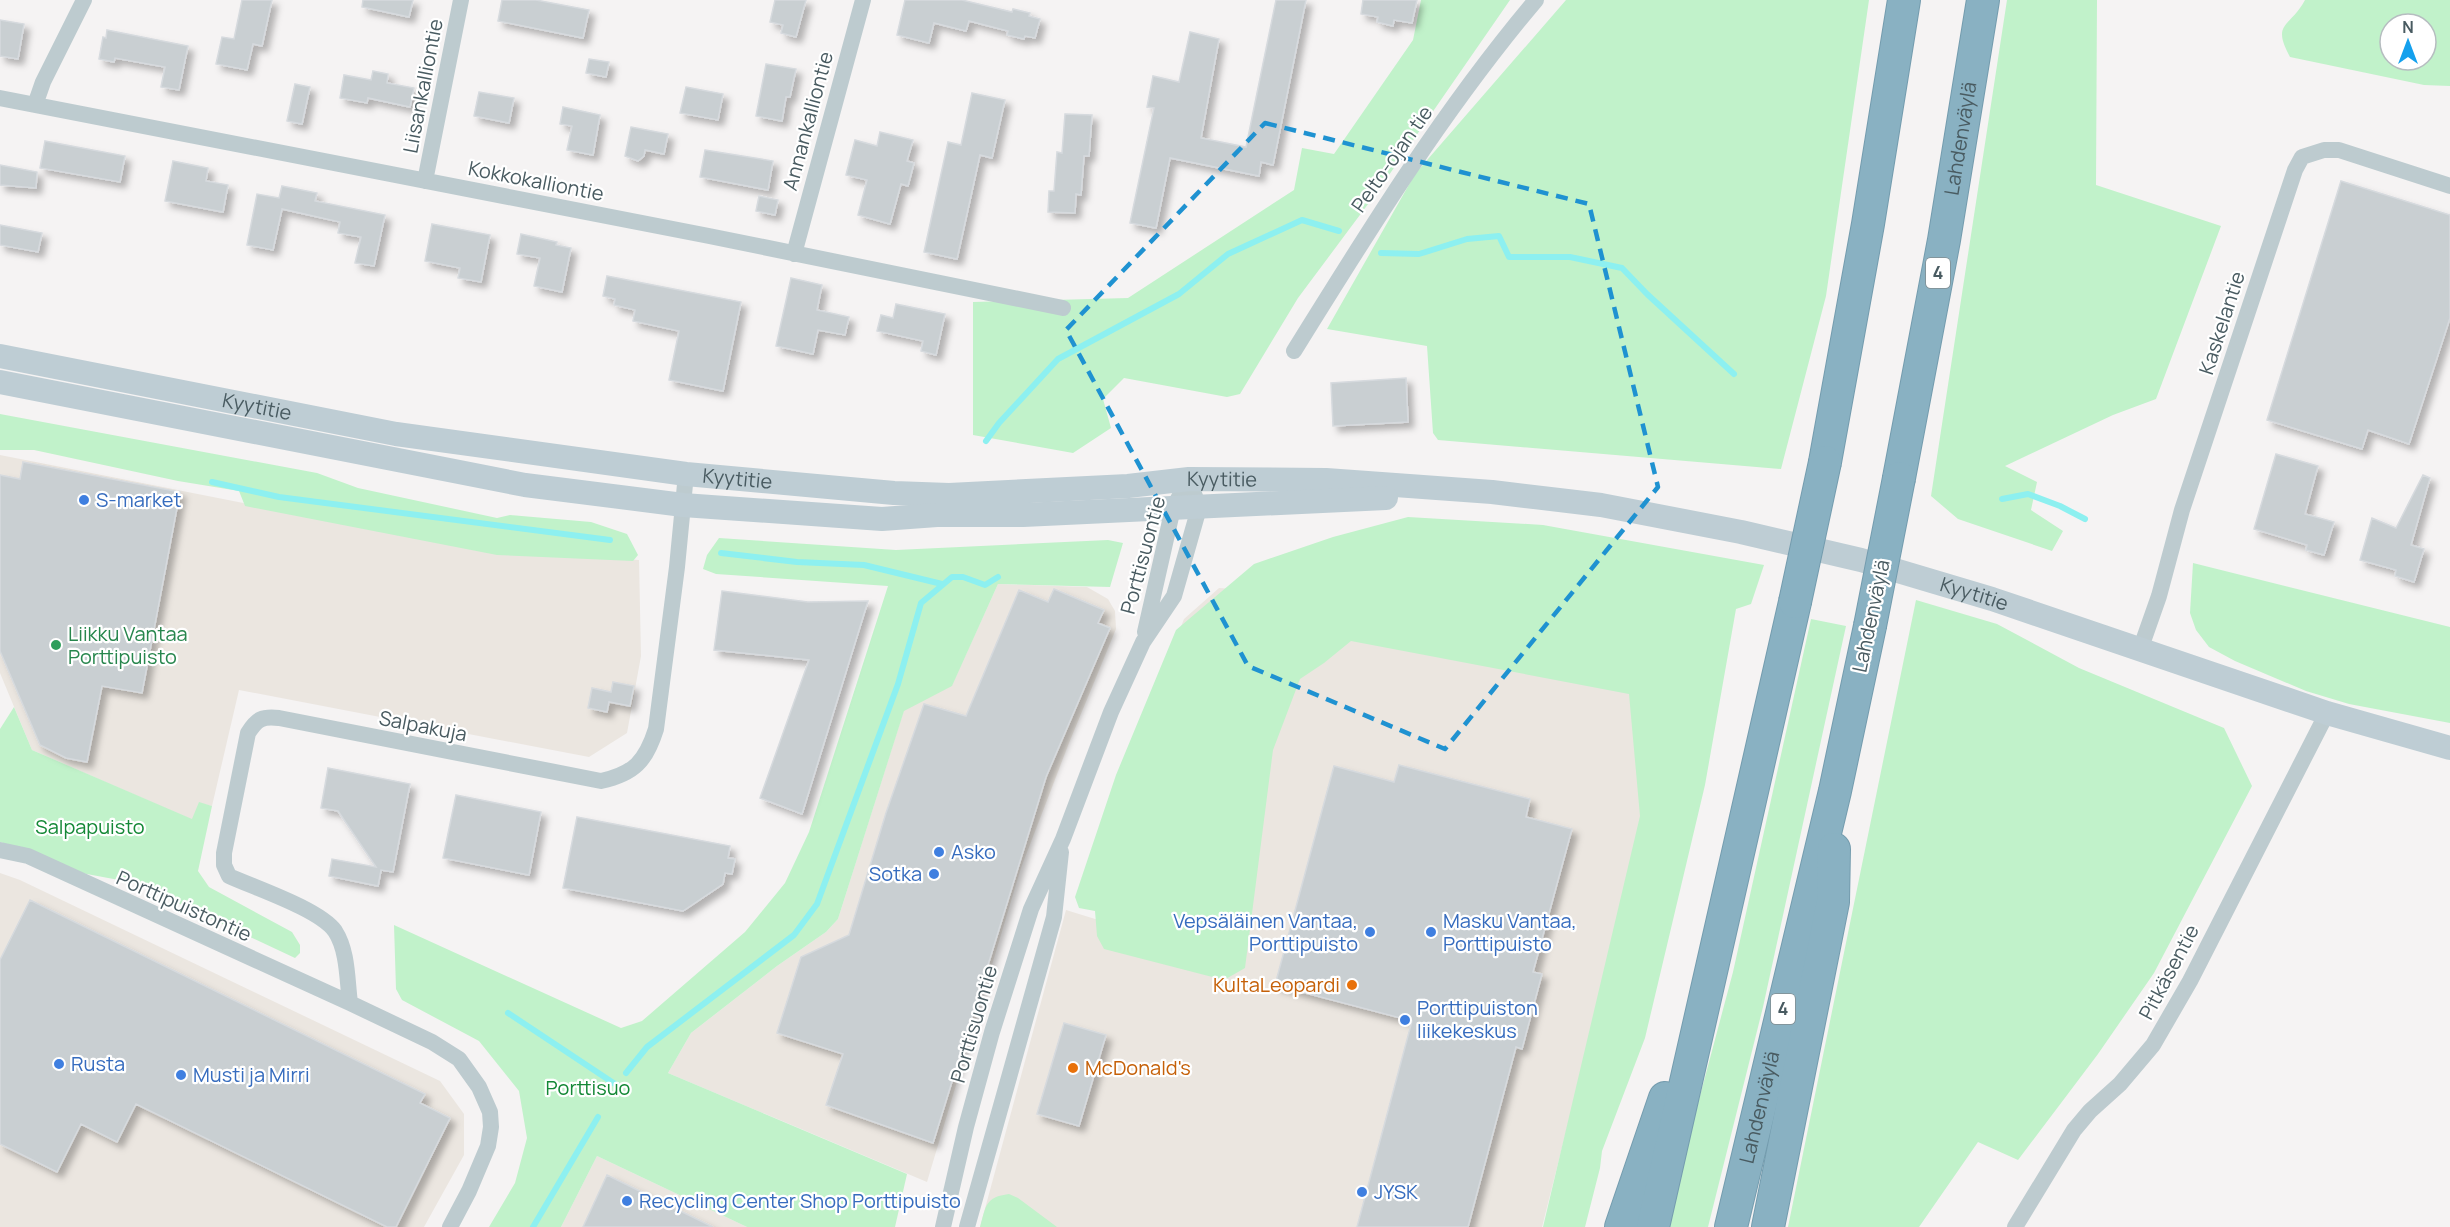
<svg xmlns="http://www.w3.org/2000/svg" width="2450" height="1227" viewBox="0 0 2450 1227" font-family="Manrope,sans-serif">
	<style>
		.commercial { fill: #ebe6e0 }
		.green { fill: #c1f2ca; fill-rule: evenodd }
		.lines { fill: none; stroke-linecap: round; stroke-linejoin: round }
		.stream { stroke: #8df0f0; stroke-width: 6 }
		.building { fill: #c9cfd2; stroke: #d6dade; stroke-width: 1.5; filter: url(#shadow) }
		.motorway-casing { stroke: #749cae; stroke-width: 34 }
		.minor { stroke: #bdcbcf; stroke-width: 16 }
		.secondary { stroke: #becdd4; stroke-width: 24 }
		.motorway { stroke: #89b1c2; stroke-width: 32 }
		.motorway-bridge-casing { stroke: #749cae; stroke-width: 34; stroke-linecap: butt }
		.motorway-bridge { stroke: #89b1c2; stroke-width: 32 }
		.marked { fill: none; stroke: #1f92d1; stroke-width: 4.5; stroke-dasharray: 12 8; stroke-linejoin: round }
		.shop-dot { fill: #3f7fe0; stroke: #fff; stroke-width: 2 }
		.leisure-dot { fill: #2e9e5b; stroke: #fff; stroke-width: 2 }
		.food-dot { fill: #e8710a; stroke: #fff; stroke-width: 2 }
		.labels { text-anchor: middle; stroke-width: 4.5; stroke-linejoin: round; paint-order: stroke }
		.shield { fill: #fff; stroke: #808c90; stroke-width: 1.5 }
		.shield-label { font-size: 18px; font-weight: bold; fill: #495b61 }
		.street-label { font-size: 20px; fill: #495b61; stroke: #fff }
		.shop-label { font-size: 20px; fill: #366cbe; stroke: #fff; text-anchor: start }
		.leisure-label { font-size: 20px; fill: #27864d; stroke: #fff; text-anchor: start }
		.park-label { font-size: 20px; fill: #148836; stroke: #fff }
		.food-label { font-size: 20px; fill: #c56008; stroke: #fff; text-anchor: end }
	</style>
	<defs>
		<filter id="shadow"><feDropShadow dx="5.5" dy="5.5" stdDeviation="3" flood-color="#0004"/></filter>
	</defs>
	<rect width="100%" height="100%" fill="#f5f3f3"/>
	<path class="commercial" d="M0,455L486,551L639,560L641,656L627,733L589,757L239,690L212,806L199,803L193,820L103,781L32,750L0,673Z
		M998,584L1087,587L1108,599L1115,611L1116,629L1069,743L1021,868L927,1182L668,1073L691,1033L777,966L826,932L838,919L904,710L952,685Z
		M1219,588L1676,619L1648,806L1542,1227H980L1066,910L1215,956L1143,722L1184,619Z
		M0,873L20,880L440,1081L464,1114V1155L424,1227H0Z
		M597,1156L747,1227H561Z"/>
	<path class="green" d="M1421,0H1510L1380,188L1298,298L1240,394L1227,397L1124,378L1103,399L1111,428L1073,453L973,435V302L1128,298L1294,190L1302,148L1334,154L1413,40Z
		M1566,0H1869L1826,296L1781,469L1438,440L1433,433L1427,346L1327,329L1415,174Z
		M2007,0H2097L2096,185L2221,226L2156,399L2113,415L2005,466L2037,482L2031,510L2063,531L2052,551L1958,519L1931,496Z
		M2305,0H2450V86L2424,85L2290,57C2271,22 2290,28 2305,0ZM2390,24H2426V60H2390Z
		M0,414L317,473L358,488L497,518L510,515L591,522L627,534L638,555L633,561L497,555L245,506L239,491L178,481L34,450H0Z
		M1408,517L1543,525L1764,565L1751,604L1736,609L1705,785L1645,1038L1602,1151L1600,1168L1585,1227H1543L1640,816L1629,694L1351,641L1324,663L1300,679L1273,750L1245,968L1224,980L1104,949L1097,936L1095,911L1079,908L1075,897L1116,775L1176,630L1254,564L1333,537Z
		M719,538L896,550L1108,540L1123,543L1110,587L998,584L952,686L904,711L838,919L826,932L777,966L691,1033L668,1073L907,1174L895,1227H747L597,1156L561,1227H489L515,1183L527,1138L519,1091L479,1041L402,1000L396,989L394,925L621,1028L642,1021L745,932L785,883L809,832L888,586L716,574L703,569L707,555Z
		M2193,563L2450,627V723L2349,704L2306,691L2235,661L2209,647L2196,630L2190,613Z
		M1916,600L1997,624L2079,668L2224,728L2252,786L2154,973L2098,1054L2018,1160L1978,1142L1919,1227H1788Z
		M1811,619L1846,626L1763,1007L1708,1227H1665L1733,972Z
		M14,707L32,750L192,819L199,802L212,806L198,871L209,887L292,932L300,945V953L295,958L135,883L76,872L45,856L0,842V729Z
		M1009,1194L1018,1198L1057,1227H980C986,1206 985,1197 1009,1194Z"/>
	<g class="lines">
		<path class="stream" d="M1381,253L1419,254L1467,239L1499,236L1509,257H1570L1622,268L1647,294L1734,374
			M986,441L999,423L1058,359L1179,294L1228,254L1302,220L1339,231
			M212,482L279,497L610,540
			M2002,499L2028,494L2060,506L2085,519
			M721,553L797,562L864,565L942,584
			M508,1013L618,1086
			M626,1073L647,1047L794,935L817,904L898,684L921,603L952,577H963L985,585L998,577
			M533,1227L598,1117"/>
	</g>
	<path class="building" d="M242,0H272L262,46L253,44L247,70L216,64L222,37L234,39Z
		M363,0H413L409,17L362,7Z
		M502,0H536L589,10L583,38L498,21Z
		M775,0H806L796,37L781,33L783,25L770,22Z
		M905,0H962L1012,12L1013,9L1030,13L1029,16L1040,19L1035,38L1025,36L1024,39L1007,35L1008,31L969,21L966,31L934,23L929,43L897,35Z
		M1276,0H1306L1273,165L1261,162L1259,176L1170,158L1156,228L1130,223L1154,108L1147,107L1153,76L1179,82L1190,32L1219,39L1201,138L1246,147Z
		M1363,0H1417L1412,23L1394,20L1393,26L1377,22L1378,17L1361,14Z
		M0,20L24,24L18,59L0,56Z
		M107,30L188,46L179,90L161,87L165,67L115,58L114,62L99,59L103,37L106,38Z
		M589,59L609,62L606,77L586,73Z
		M766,64L796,69L790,97H786L782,121L756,116Z
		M373,71L388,74L387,83L414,88L410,107L368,98L367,103L340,98L344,75L371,80Z
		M295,84L310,87L302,124L287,121Z
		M686,87L723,94L718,120L680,113Z
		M479,92L514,98L509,123L474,116Z
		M972,93L1005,100L992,158L980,155L957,259L924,252L948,142L961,145Z
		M563,107L600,115L593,155L567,150L572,126L560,124Z
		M1065,114L1092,115L1089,156H1084L1081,195L1076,194L1075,213L1048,212L1049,191H1054L1057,152L1062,153Z
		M631,127L668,134L664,154L645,150L644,156L638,161L625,156Z
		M880,132L913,140L907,161L914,163L908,186L901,184L890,224L858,215L867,180L846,175L855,140L877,146Z
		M45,141L125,156L120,182L40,168Z
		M705,150L773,161L768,190L700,177Z
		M173,161L208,168L206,181L228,185L223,212L165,201Z
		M0,165L37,172L36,188L0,185Z
		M2341,181L2450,215V318L2409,444L2368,430L2362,449L2267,420Z
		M282,186L317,193L315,201L385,215L374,266L355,263L361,237L338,233L340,222L282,209L273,250L247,245L257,194L279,198Z
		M759,196L778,200L775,215L756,211Z
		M432,224L490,235L481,282L458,278L460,268L425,261Z
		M0,225L42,233L38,252L0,245Z
		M521,234L557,242L556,245L571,248L562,292L534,286L540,258L517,254Z
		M607,276L741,302L723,391L669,380L679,331L633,321L635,310L614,305L615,299L603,296Z
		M791,278L822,285L817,310L849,317L845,335L818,330L813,354L776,346Z
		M896,304L945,314L936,355L921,351L923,341L877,331L881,315L893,318Z
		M1406,378L1408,422L1333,426L1331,383Z
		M2276,454L2318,466L2305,514L2334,522L2324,555L2306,550L2307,545L2254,529Z
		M23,462L180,492L142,693L102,686L87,762L66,758L40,745L0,651V475L20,479Z
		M2423,475L2430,478L2411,545L2424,549L2414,582L2395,576L2396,570L2360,560L2372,518L2396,528Z
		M1054,589L1104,610L1098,623L1110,628L1046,777L933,1143L826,1105L843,1054L777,1033L801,957L849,935L886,813L924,704L966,716L1019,590L1048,602Z
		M722,591L808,602L868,601L802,814L760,798L809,660L714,650Z
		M613,682L634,686L630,706L609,702L607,712L588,708L592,688L611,692Z
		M1399,765L1530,799L1526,817L1572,829L1533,972L1542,974L1522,1049L1516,1047L1468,1227H1357L1412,1021L1275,985L1334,766L1394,782Z
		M328,768L410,784L393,872L381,870L378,886L329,876L332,859L376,867L338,811L321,808Z
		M456,795L541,812L529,875L443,858Z
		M577,817L730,846L728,858L735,859L732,874L725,873L723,884L683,911L563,888Z
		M30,900L425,1094L420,1103L450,1118L396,1227H387L136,1104L117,1142L81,1124L57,1172L0,1144V960Z
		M1064,1023L1106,1035L1079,1126L1037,1114Z
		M607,1175L713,1227H583Z"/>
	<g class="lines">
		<defs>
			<g id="motorway">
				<path d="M1825,462L1868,224L1904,0"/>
				<path id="s2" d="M1899,478L1944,240L1983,0"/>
				<path d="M1621,1227L1665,1098"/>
				<path d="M1653,1227L1795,602"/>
				<path id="s3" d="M1731,1227L1835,791L1870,626"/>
				<path d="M1768,1227L1833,902L1834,849"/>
			</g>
		</defs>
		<use href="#motorway" class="motorway-casing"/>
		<path class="minor" d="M0,98L709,236L1063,308
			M35,105L43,82L84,0
			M425,181L461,0
			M794,254L863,0
			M1294,351C1369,230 1444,109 1536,0
			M1145,632L1173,508L1189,479
			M2140,650L2159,596L2182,510L2295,170L2302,157L2324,150H2339L2450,186
			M0,850L28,856L350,1003L432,1042L459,1059L479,1087L490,1112L491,1127L488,1146L469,1191L450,1227
			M350,1003C347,980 348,951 335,931C319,909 255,888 229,876L224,865V853L248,733C257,719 262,716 279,718L601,781C634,774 646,761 656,729L677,567L686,474
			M943,1227L966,1127L992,1032L1031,909L1063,839L1111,712L1143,642L1174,596L1199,508L1189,479
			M967,1227L1054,917L1061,852
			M2015,1227L2074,1130L2090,1111L2120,1084L2153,1045L2190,981L2327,713"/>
		<g class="secondary">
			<path id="s1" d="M0,356L396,434L686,474L894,493L949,495L1128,486L1189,479L1326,480L1492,492L1601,505L1741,532L1861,560L1992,599L2327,713L2450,748"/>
			<path d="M0,382L525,485L683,505L882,519L937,515H1023L1386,498"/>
		</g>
		<use href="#motorway" class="motorway"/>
		<defs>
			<path id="motorway-bridge" d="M1795,602L1825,462
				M1870,626L1899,478"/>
		</defs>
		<use href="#motorway-bridge" class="motorway-bridge-casing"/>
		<use href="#motorway-bridge" class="motorway-bridge"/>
	</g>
	<path class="marked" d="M1265,123L1589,204L1658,487L1445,749L1248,666L1066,330Z"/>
	<g class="shop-dot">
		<circle cx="84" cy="500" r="6"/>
		<circle cx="939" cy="852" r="6"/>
		<circle cx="934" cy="874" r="6"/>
		<circle cx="1370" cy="932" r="6"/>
		<circle cx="1431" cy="932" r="6"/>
		<circle cx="1405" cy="1020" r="6"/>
		<circle cx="59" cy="1064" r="6"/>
		<circle cx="181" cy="1075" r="6"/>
		<circle cx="1362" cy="1192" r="6"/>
		<circle cx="627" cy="1201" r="6"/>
	</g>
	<circle class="leisure-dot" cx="56" cy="645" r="6"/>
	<g class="food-dot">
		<circle cx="1352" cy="985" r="6"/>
		<circle cx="1073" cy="1068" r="6"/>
	</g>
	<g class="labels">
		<g class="shield">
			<rect x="1926" y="258" width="24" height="30" rx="4.5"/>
			<rect x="1771" y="994" width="24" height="30" rx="4.5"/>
		</g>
		<g class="shield-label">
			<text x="1938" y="279">4</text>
			<text x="1783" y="1015">4</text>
		</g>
		<g class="street-label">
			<text transform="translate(423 86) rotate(-79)" y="7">Liisankalliontie</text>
			<text transform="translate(808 121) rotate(-75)" y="7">Annankalliontie</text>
			<text dy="7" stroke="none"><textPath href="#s2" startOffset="345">Lahdenväylä</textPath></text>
			<text transform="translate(1392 159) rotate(-55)" y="7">Pelto-ojan tie</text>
			<text transform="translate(536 181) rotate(11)" y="7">Kokkokalliontie</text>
			<text transform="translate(2222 323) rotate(-72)" y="7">Kaskelantie</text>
			<text dy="7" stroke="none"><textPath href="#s1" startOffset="262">Kyytitie</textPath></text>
			<text dy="7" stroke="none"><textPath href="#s1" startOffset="748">Kyytitie</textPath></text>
			<text dy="7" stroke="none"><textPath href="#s1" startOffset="1234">Kyytitie</textPath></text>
			<text transform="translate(1143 555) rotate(-75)" y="7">Porttisuontie</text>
			<text dy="7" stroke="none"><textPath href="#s1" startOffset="1998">Kyytitie</textPath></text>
			<text transform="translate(1871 616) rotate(-78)" y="7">Lahdenväylä</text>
			<text transform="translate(423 726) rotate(11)" y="7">Salpakuja</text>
			<text transform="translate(184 906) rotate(24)" y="7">Porttipuistontie</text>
			<text transform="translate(2169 972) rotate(-62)" y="7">Pitkäsentie</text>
			<text transform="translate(974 1024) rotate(-74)" y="7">Porttisuontie</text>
			<text dy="7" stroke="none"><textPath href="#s3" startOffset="123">Lahdenväylä</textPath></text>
		</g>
		<g class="shop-label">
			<text x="96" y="507">S-market</text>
			<text x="951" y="859">Asko</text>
			<text x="922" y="881" text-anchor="end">Sotka</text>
			<text x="1358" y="928" text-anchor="end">Vepsäläinen Vantaa,<tspan x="1358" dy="23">Porttipuisto</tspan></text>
			<text x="1443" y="928">Masku Vantaa,<tspan x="1443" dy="23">Porttipuisto</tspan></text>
			<text x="1417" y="1015">Porttipuiston<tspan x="1417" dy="23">liikekeskus</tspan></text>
			<text x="71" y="1071">Rusta</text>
			<text x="193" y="1082">Musti ja Mirri</text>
			<text x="1374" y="1199">JYSK</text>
			<text x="639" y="1208">Recycling Center Shop Porttipuisto</text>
		</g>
		<g class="leisure-label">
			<text x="68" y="641">Liikku Vantaa<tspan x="68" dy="23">Porttipuisto</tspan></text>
		</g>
		<g class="park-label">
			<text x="90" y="834">Salpapuisto</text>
			<text x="588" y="1095">Porttisuo</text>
		</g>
		<g class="food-label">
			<text x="1340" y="992">KultaLeopardi</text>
			<text x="1085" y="1075" text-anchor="start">McDonald's</text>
		</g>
	</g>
	<g transform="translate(2408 42)"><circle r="28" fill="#ffffff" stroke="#b6bdc0" stroke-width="1.5"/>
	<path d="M0-4.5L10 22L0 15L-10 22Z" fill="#14a0ed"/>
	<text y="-9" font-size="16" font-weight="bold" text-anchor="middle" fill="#495b61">N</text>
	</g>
</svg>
